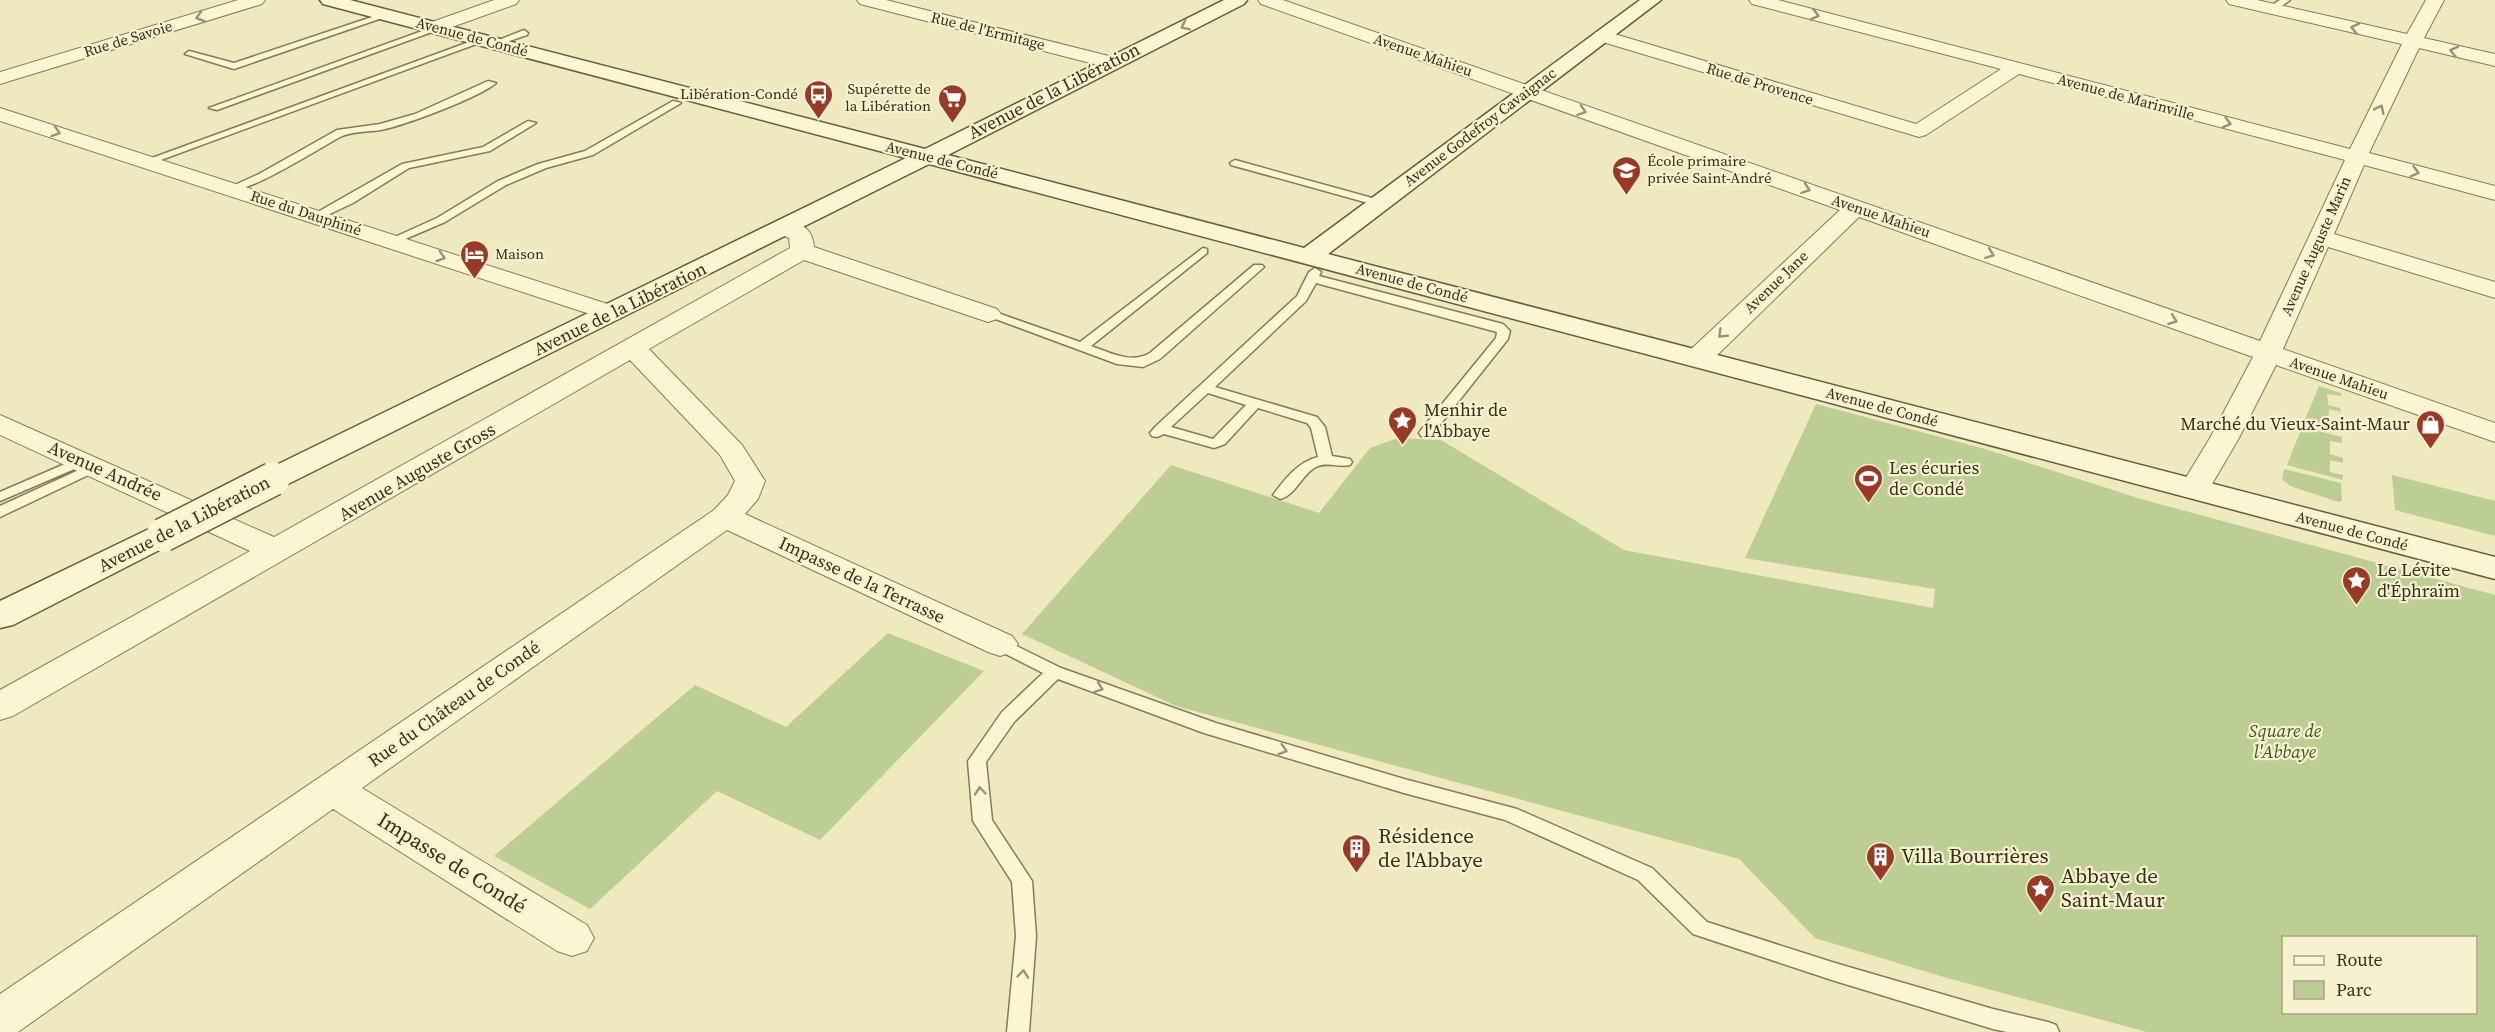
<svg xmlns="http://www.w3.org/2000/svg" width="2495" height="1032" viewBox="0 0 2495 1032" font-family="'Source Serif 4',serif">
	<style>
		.green { fill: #bcce93; fill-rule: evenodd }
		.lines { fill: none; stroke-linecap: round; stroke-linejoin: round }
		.lane-casing { stroke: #897a57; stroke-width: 3 }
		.street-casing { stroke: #897a57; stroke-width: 2 }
		.secondary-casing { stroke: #6a5b3a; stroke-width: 3 }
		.lane { fill: #faf5d3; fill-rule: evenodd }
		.street { fill: #faf5d3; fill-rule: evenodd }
		.secondary { fill: #faf5d3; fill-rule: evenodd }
		.secondary-bridge-casing { stroke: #6a5b3a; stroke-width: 36; stroke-linecap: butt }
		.secondary-bridge { stroke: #faf5d3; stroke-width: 33 }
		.oneway { stroke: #999278 }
		.labels { text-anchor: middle; stroke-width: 4.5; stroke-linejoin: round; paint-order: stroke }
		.far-street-label { font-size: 15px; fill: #382e1c; stroke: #f6f2cf }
		.far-poi-label { font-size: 15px; fill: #382e1c; stroke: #f6f2cf; text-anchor: end }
		.street-label { font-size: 18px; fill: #382e1c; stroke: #f6f2cf }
		.poi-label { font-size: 18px; fill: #382e1c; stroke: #f6f2cf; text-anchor: start }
		.park-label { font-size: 18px; font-style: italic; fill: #3f5522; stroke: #f6f2cf }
		.near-poi-label { font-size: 21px; fill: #382e1c; stroke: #f6f2cf; text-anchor: start }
		.near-street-label { font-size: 21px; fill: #382e1c; stroke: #f6f2cf }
	</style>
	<rect width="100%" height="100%" fill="#efe9bf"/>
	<path class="green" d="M2319,386L2341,393V396L2327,394L2328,405L2340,408L2341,412L2329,409L2328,420L2342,424V432L2304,422Z
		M1816,404L1985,449L2141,499L2495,595V1032H2147L1947,978L1815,938L1739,859L1176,706L1022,634L1171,465L1319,513L1370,448L1398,438L1441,440L1624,550L1933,608L1935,589L1745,558ZM2284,938H2476V1012H2284Z
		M2302,427L2342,437V443L2330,441V454L2343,458V463L2330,460V472L2343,475V480L2287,465Z
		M2284,469L2341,483L2342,500L2339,502L2290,486L2282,479Z
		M2392,475L2495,501V536L2395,510Z
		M888,633L984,671L820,840L717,791L590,909L494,856L695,685L786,727Z"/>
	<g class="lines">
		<defs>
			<path id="lane" d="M2280,0H2290L2275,11H2269V7Z
				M384,13L391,15L234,69L185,54L189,51L234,63Z
				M436,26L443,28L217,110L209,108Z
				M524,30L528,33L527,35L495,46L491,43Z
				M480,38L487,40L150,164L141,162Z
				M488,81L496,83C478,98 405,125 381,130C368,132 352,131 340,137C323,146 239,200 226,189L259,174L337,130L380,124L415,114Z
				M673,101L681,103L593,155L546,168L506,185L445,222L396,243L392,244L386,241L437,218L498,181L538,164L585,151Z
				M528,121L536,123L490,151L409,168L353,203L319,219L315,220L309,217L402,164L483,147Z
				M1235,160L1383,201L1384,203L1379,206L1231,165L1230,163Z
				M1203,248L1207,249V253L1091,346C1111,353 1131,364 1150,353L1254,265H1262L1264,267L1160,359L1143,367L1117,364L982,314L988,310L992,311L1080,342Z
				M1315,268L1321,272L1319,276L1503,324L1510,331L1508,339L1431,436H1421L1419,433L1421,430L1496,338L1497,332L1316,283L1306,301L1215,387L1317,417L1325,427L1332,456L1350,459L1352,462L1350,465C1339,468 1327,461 1316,467C1302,474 1295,496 1280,499L1273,495C1285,479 1298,462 1318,457L1311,428L1307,423L1258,408L1225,444L1214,448L1164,434L1157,437L1152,436L1150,433L1156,426L1297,296L1309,272ZM1208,393L1246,405L1213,439L1171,427Z
				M81,457L86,458L88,461L86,464L0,501V492Z
				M94,463L101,467L99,470L0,517V506Z
				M1000,638L1061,668L1216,723L1404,779L1517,809L1652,868L1707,922L1835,963L1993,1009L2048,1022L2056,1025L2059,1032H2007L1993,1029L1835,981L1693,934L1638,880L1505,820L1404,793L1204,733L1058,679L1014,722L986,762L992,820L1032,881L1036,936L1029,1032H1007L1016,936L1012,882L973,821L968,761L1002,712L1043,673L994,648L992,644L994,640Z"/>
			<path id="street" d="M238,0H265L262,4L0,84V72Z
				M494,0H519L516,4L441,31L435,32L426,27L429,23Z
				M857,0H886L1117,58L1119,62L1110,68L860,4Z
				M1258,0H1283L2260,341L2345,160L2019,74L1926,135L1919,137L1596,40L1593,36L1596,32H1608L1916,124L2001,69L1752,4L1749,0H1778L2350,149L2402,44L2229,4L2226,0H2257L2407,34L2426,0H2444L2424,38L2495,54V66L2419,48L2369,153L2495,186V200L2364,165L2334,234L2495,282V298L2328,247L2283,349L2495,423V442L2276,365L2239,438L2205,496L2194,498L2183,496L2179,489L2210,438L2253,357L1859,217L1708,364L1698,366L1688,364L1684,358L1688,352L1840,210L1261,4Z
				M0,108L620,308L624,313L620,318L611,321L602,318L0,121Z
				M786,221C804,225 812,228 814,247L997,309L1001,314L997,319L988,322L979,319L804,260L649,349L742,445L765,481L758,499L745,514L1012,636L1018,644L1012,652L1000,656L988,652L727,530L362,788L587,925L594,938L587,951L572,956L557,951L333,809L18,1032H0V994L714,510L728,495L735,481L720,455L630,360L13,716L0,720V690L250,551L0,435V415L274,537L790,248L789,238L778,233L774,228L778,223Z"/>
			<path id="secondary" d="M320,0H350L925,149L1224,0H1247L1244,4L948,155L1304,248L1640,0H1661L1328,254L2495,557V579L929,164L284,486L273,489L262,486L257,479L262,472L906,158L323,4Z
				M163,524L175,528L180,535L175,542L13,625L0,628V601L151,528Z"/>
		</defs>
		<use href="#lane" class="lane-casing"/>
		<use href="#street" class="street-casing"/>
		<use href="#secondary" class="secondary-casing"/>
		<use href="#lane" class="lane"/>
		<use href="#street" class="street"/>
		<use href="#secondary" class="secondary"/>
		<defs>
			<path id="secondary-bridge" d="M163,535L273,479"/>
		</defs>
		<use href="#secondary-bridge" class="secondary-bridge-casing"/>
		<use href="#secondary-bridge" class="secondary-bridge"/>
	</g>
	<defs><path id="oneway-chevron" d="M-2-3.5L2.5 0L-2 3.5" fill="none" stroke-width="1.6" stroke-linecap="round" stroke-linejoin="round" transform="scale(1.5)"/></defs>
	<g class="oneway">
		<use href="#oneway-chevron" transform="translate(1815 15) rotate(15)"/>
		<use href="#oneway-chevron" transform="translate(200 17) rotate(163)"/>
		<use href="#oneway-chevron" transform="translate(1185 26) rotate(154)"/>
		<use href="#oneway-chevron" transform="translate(2355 28) rotate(-167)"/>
		<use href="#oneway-chevron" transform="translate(2454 51) rotate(-167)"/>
		<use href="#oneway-chevron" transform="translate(2380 109) rotate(-64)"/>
		<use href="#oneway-chevron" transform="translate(1582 111) rotate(19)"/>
		<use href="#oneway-chevron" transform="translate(2227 123) rotate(15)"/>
		<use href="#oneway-chevron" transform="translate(56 132) rotate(18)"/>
		<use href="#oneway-chevron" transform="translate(2415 172) rotate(15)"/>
		<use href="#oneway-chevron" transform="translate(1806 189) rotate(19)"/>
		<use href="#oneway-chevron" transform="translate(1990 254) rotate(20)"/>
		<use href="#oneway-chevron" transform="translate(441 257) rotate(18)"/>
		<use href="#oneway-chevron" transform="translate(2173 320) rotate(20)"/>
		<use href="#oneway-chevron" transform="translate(1722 334) rotate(136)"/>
		<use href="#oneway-chevron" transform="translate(1099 688) rotate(20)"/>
		<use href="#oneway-chevron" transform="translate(1283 750) rotate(17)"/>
		<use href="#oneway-chevron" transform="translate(980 791) rotate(-95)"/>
		<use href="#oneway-chevron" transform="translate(1023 974) rotate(-85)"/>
	</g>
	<defs>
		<symbol id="bus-pin" viewBox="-11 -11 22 30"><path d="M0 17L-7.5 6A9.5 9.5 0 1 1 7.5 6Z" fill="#9a3925" stroke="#f6f2cf"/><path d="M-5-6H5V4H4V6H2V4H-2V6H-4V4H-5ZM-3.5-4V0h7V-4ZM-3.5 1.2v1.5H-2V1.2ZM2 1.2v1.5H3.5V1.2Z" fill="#fff"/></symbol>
		<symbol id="supermarket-pin" viewBox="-11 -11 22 30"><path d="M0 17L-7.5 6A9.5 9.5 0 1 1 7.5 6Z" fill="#9a3925" stroke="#f6f2cf"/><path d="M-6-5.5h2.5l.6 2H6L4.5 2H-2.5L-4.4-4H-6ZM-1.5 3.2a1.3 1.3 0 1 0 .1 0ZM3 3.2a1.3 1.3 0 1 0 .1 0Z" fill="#fff"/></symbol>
		<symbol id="school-pin" viewBox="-11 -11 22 30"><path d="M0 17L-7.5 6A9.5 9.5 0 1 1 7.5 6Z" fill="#9a3925" stroke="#f6f2cf"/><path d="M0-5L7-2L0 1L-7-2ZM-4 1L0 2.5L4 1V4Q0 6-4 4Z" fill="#fff"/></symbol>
		<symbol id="hotel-pin" viewBox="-11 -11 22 30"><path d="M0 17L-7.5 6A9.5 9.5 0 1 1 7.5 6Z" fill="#9a3925" stroke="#f6f2cf"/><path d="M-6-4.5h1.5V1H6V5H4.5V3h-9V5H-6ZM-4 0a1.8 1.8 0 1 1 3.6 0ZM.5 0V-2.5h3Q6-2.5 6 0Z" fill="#fff"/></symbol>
		<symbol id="sight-pin" viewBox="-11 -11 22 30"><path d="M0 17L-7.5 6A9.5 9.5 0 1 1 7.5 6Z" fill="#9a3925" stroke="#f6f2cf"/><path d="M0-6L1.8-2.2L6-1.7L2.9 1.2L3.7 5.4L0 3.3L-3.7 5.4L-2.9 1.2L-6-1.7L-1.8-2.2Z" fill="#fff"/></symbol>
		<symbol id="shop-pin" viewBox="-11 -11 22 30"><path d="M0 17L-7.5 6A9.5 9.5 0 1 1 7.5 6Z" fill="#9a3925" stroke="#f6f2cf"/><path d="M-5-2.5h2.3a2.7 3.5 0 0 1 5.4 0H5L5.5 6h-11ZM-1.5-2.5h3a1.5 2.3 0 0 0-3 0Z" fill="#fff"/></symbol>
		<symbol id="stadium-pin" viewBox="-11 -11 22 30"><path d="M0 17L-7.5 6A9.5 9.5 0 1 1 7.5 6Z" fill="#9a3925" stroke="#f6f2cf"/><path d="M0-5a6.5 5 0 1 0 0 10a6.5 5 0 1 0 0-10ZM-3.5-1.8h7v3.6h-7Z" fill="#fff"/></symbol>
		<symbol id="building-pin" viewBox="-11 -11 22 30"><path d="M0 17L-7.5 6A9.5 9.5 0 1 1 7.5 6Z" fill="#9a3925" stroke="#f6f2cf"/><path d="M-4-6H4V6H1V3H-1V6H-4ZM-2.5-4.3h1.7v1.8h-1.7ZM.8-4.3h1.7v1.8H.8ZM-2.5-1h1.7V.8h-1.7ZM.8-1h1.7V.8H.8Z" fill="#fff"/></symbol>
	</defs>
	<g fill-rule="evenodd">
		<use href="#bus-pin" x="802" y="78" width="33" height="45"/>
		<use href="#supermarket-pin" x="936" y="82" width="33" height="45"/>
		<use href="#school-pin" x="1610" y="154" width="33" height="45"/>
		<use href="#hotel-pin" x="458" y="238" width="33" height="45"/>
		<use href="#sight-pin" x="1386" y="404" width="33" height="45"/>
		<use href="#shop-pin" x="2414" y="408" width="33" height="45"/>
		<use href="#stadium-pin" x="1852" y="462" width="33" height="45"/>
		<use href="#sight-pin" x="2340" y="564" width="33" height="45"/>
		<use href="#building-pin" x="1340" y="832" width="33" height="45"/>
		<use href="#building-pin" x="1864" y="840" width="33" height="45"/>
		<use href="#sight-pin" x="2024" y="872" width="33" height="45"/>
	</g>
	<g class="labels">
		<g class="far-street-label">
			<text transform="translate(988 31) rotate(14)" y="5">Rue de l'Ermitage</text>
			<text transform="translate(472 37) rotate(15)" y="5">Avenue de Condé</text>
			<text transform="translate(128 39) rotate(-17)" y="5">Rue de Savoie</text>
			<text transform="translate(1423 55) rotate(19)" y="5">Avenue Mahieu</text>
			<text transform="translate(1760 84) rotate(17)" y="5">Rue de Provence</text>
			<text transform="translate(2126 97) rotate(15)" y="5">Avenue de Marinville</text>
			<text transform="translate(1480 127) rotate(-37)" y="5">Avenue Godefroy Cavaignac</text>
			<text transform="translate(942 160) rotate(14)" y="5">Avenue de Condé</text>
			<text transform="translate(306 213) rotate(18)" y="5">Rue du Dauphiné</text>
			<text transform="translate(1881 216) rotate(19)" y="5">Avenue Mahieu</text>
			<text transform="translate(2316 246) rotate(-66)" y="5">Avenue Auguste Marin</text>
			<text transform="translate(1776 282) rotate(-44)" y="5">Avenue Jane</text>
			<text transform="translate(1412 283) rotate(15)" y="5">Avenue de Condé</text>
			<text transform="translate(2339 378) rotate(19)" y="5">Avenue Mahieu</text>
			<text transform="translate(1882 407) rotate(15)" y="5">Avenue de Condé</text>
			<text transform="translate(2352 531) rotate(15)" y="5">Avenue de Condé</text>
		</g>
		<g class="far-poi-label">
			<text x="931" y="94">Supérette de<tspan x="931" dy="17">la Libération</tspan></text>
			<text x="798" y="99">Libération-Condé</text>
			<text x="1647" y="166" text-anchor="start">École primaire<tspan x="1647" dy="17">privée Saint-André</tspan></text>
			<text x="495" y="259" text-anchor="start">Maison</text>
		</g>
		<g class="street-label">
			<text transform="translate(1054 91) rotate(-27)" y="6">Avenue de la Libération</text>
			<text transform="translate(620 309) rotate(-26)" y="6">Avenue de la Libération</text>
			<text transform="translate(105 471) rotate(24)" y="6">Avenue Andrée</text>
			<text transform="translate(417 472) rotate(-30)" y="6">Avenue Auguste Gross</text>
			<text transform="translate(184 524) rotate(-27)" y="6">Avenue de la Libération</text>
			<text transform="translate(862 580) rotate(25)" y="6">Impasse de la Terrasse</text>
			<text transform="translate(454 704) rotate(-35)" y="6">Rue du Château de Condé</text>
		</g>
		<g class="poi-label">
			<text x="1424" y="416">Menhir de<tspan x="1424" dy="21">l'Abbaye</tspan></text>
			<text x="2410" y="430" text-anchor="end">Marché du Vieux-Saint-Maur</text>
			<text x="1889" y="474">Les écuries<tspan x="1889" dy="21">de Condé</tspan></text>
			<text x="2377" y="576">Le Lévite<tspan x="2377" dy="21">d'Éphraïm</tspan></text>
		</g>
		<g class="park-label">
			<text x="2285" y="737">Square de<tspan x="2285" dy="21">l'Abbaye</tspan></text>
		</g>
		<g class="near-poi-label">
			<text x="1378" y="843">Résidence<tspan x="1378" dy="24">de l'Abbaye</tspan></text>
			<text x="1901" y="863">Villa Bourrières</text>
			<text x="2061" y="883">Abbaye de<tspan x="2061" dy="24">Saint-Maur</tspan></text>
		</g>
		<g class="near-street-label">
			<text transform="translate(452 863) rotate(32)" y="7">Impasse de Condé</text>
		</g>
	</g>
	<rect x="2282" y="936" width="195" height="78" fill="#f6f2cf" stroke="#aaa487" stroke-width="1.5"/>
	<rect x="2294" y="956" width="30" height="9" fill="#faf5d3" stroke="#aaa487" stroke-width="1.5"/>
	<text x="2336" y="966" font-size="18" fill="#382e1c">Route</text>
	<rect x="2294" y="981" width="30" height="18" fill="#bcce93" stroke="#aaa487" stroke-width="1.5"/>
	<text x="2336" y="996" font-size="18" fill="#382e1c">Parc</text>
</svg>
